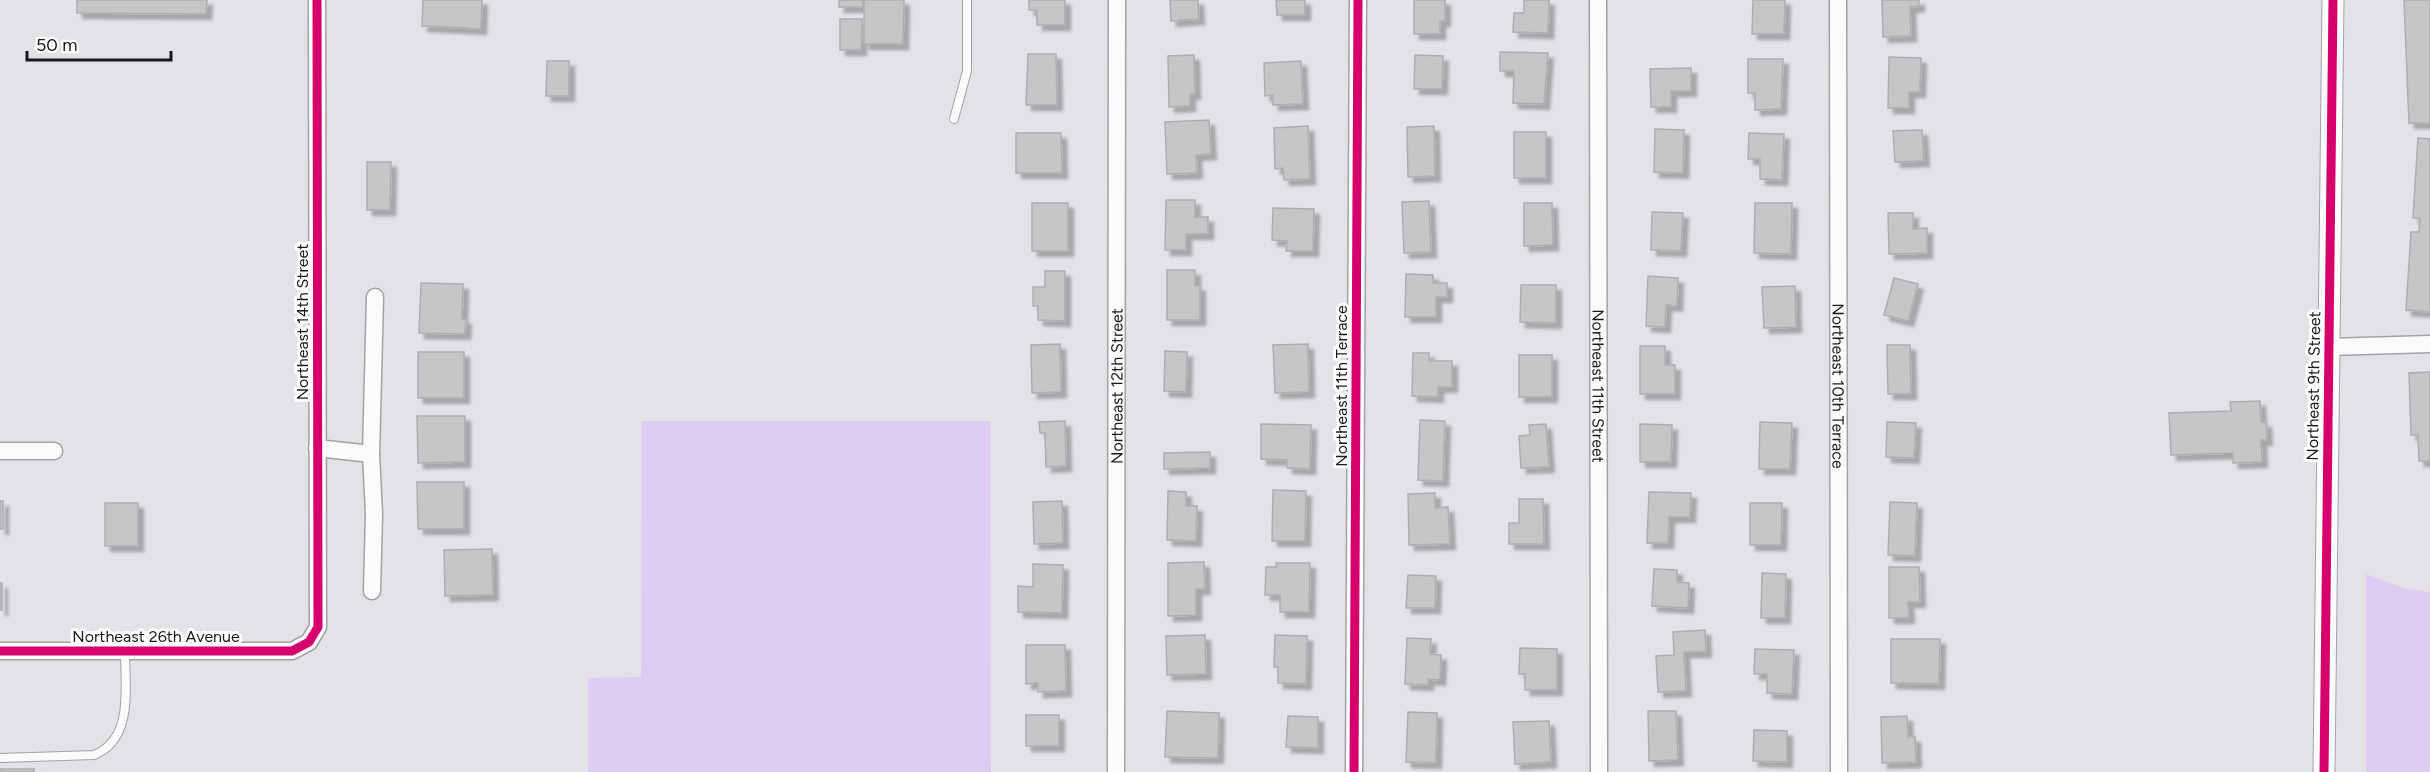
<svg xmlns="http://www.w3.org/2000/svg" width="2430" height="772" viewBox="0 0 2430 772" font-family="Figtree,sans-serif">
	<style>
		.green { fill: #decdf3 }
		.building { fill: #c7c5c8; stroke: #aeadb0; stroke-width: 1.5; filter: url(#shadow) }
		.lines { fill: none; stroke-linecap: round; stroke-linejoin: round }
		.service-casing { stroke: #a4a2a6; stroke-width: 10 }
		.minor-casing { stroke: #a4a2a6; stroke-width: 19 }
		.tertiary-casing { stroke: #a4a2a6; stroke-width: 23 }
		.service { stroke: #fbfbfb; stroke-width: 8 }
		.minor { stroke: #fbfbfb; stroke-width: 16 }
		.tertiary { stroke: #fbfbfb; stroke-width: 21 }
		.cycleway-casing { stroke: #fff; stroke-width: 13 }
		.cycleway { stroke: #d6006c; stroke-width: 9 }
		.labels { text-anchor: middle; stroke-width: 6; stroke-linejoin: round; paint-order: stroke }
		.street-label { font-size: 16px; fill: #19181b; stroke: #fff }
	</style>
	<defs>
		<filter id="shadow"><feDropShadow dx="5.5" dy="5.5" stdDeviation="1.5" flood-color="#0004"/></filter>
	</defs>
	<rect width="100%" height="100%" fill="#e4e2e6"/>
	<path class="green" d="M642,421H990L991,772H588V678L641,677Z
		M2366,574L2406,589L2430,592V772H2366Z"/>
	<path class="building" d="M77,0H207L206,14L77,13Z
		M423,0H482L481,29L422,26Z
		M839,0H863V7H839Z
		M864,0H904L903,44H864Z
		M1029,0H1065V25H1037V10H1029Z
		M1170,0H1198L1199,19L1171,21Z
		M1276,0H1305V15H1277Z
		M1414,0H1445V21H1440V34H1414Z
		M1524,0H1549L1548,33L1513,32L1514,13H1524Z
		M1753,0H1785L1784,34H1752Z
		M1882,0H1919V6L1910,7L1911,36L1883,37Z
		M2404,0H2430V123H2409Z
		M840,19H862L861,50H840Z
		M1500,52L1548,53L1544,104L1513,103L1514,71H1500Z
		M1028,54H1056L1057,105H1026Z
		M1194,55L1195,94H1190V106L1169,107L1168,56Z
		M1415,55L1443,56L1442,89H1414Z
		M1889,57L1921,58L1920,92H1909V108H1888Z
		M1748,59H1783L1781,109L1755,110V93H1748Z
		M547,61H569V96H546Z
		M1301,61L1303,104L1273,105V95L1265,96L1264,63Z
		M1691,68V91H1671V107H1651L1650,69Z
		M1209,120L1211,154L1196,155L1197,173L1167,174L1165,122Z
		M1308,126L1310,179L1284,180L1283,168L1275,169L1274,128Z
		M1434,126L1435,176L1408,177L1407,127Z
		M1655,129L1684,130L1683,173L1654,172Z
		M1922,130L1924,161L1895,162L1893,131Z
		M1514,132H1546V178H1514Z
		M1016,133H1061L1062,173H1016Z
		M1749,133L1784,134L1782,180L1760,179V159H1748Z
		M2418,138L2430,139V312L2406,310L2411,232H2419L2420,218H2413Z
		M367,162H391L390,210H367Z
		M1166,200H1195V217H1208V234H1186V250H1165Z
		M1429,201L1431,252L1404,253L1402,202Z
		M1032,203H1068V251H1032Z
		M1524,203H1552L1553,245L1524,246Z
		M1755,203H1792L1791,254L1754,253Z
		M1273,208L1314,209L1313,251H1286L1287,241L1272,240Z
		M1652,212L1683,213L1681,251L1651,250Z
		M1888,213H1913V229L1927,228V253L1889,254Z
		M1167,270H1195V286H1200V320H1167Z
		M1045,271H1065V321L1038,320V306H1033V287H1045Z
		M1406,274L1433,275V283H1447V297H1436V317H1405Z
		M1648,276L1678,278L1677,306L1666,305L1665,327L1646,326Z
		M1894,278L1918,284L1908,321L1884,315Z
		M421,283L463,284L462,319H466L465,334L419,333Z
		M1521,285H1556V323L1520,322Z
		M1795,286L1796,327L1764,328L1762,287Z
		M1060,344L1061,392L1032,393L1031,345Z
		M1308,344L1309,392L1275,393L1273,345Z
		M1887,345H1910L1911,394H1888Z
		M1640,346H1665V365H1675V394H1640Z
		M1165,351L1187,352L1186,392L1164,391Z
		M418,352H464V398H418Z
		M1413,353H1429V361H1452V387H1438V397L1412,396Z
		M1519,355H1552V397H1519Z
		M2430,372V461H2419L2418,435H2411L2409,373Z
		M2260,401L2261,422H2266L2267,440H2261L2262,462L2233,463V453L2171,455L2169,413L2231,411L2230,402Z
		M417,416H465V462L418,463Z
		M1420,420L1445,421L1443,481L1418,480Z
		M1065,421L1066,466L1046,467L1045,433H1040L1039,422Z
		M1760,422L1792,423L1790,469H1759Z
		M1887,422L1916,423L1914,458L1886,457Z
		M1261,424L1311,425L1310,469L1287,468V460L1261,459Z
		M1546,424L1549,467L1521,468L1519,436L1530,435L1529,425Z
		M1640,424L1672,425L1671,462H1640Z
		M1210,452V468L1164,469V453Z
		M417,482H464V529H418Z
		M1273,490L1306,491L1305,541H1272Z
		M1168,491L1186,492V506H1197L1196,541L1167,540Z
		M1649,492L1691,493L1690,517H1669L1668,543H1647Z
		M1435,493V508L1448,507L1450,544L1409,545L1408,494Z
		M1519,499H1543L1544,544H1509V523H1519Z
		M0,501H3V529H0Z
		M1062,501L1063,543L1034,544L1033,502Z
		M1890,502L1917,503L1915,556L1888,555Z
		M105,503H138V546H105Z
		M1750,503H1782L1781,545H1750Z
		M492,549L493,595L445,596L444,550Z
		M1204,562L1205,589H1196V615L1168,616V563Z
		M1276,563H1310L1309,612H1280V595H1265L1266,567H1276Z
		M1033,564L1063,565L1062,613L1018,612V586L1033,587Z
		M1889,567H1919L1920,602H1908L1909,618H1889Z
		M1654,569L1677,570V582L1689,583L1688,608L1652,606Z
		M1762,573L1786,574L1785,618H1761Z
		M1408,575L1436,576L1435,608H1406Z
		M0,583H2V610H0Z
		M1705,630L1706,652H1684L1686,691L1658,692L1656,656L1674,655L1673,632Z
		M1205,635L1206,674L1167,675L1166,636Z
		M1275,635L1307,636L1306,684L1278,683V667H1274Z
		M1407,638L1431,639L1430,654L1441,655L1440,680L1428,679V685L1405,684Z
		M1891,639H1940L1939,684L1891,683Z
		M1026,645H1065L1066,691L1038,692V683L1026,684Z
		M1520,648L1557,649V690H1525V674H1519Z
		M1755,649L1794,650L1792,694L1767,693V674H1754Z
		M1167,711L1219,713L1218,758L1165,757Z
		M1648,711H1676L1678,760L1649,761Z
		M1408,712L1437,713L1436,763L1406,762Z
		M1026,715H1059V746H1026Z
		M1288,716L1318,717V748L1286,747Z
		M1907,716L1908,737H1915L1916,762L1882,763L1881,717Z
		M1549,721L1551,762L1515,764L1513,722Z
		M1754,730L1787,731V762L1753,761Z
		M0,769H34V772H0Z"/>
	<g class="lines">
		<defs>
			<path id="service" d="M954,119L967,71V0
				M0,758L94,755C134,739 125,687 125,651"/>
			<g id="minor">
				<path id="s1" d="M1598,0L1599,772"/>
				<path id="s2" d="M1838,0L1839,772"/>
				<path d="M2329,347L2430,344"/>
				<path d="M317,448L371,454L375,297"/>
				<path d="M0,451H54"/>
				<path d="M371,454L374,514L372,591"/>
				<path d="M0,651H292L309,642L318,627L317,0"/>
				<path id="s3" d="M1116,772L1117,0"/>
				<path d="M1354,772L1358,0"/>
			</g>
			<path id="tertiary" d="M2324,772L2333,0"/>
		</defs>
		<use href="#service" class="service-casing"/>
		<use href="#minor" class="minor-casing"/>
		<use href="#tertiary" class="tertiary-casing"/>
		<use href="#service" class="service"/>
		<use href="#minor" class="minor"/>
		<use href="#tertiary" class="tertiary"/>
		<defs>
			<path id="cycleway" d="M0,651H292L309,642L318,627L317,0
				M1354,772L1358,0
				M2324,772L2333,0"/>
		</defs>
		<use href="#cycleway" class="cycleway-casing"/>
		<use href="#cycleway" class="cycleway"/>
	</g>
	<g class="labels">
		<g class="street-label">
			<text transform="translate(302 322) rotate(-90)" y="6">Northeast 14th Street</text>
			<text dy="6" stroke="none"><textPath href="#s3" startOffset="386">Northeast 12th Street</textPath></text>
			<text transform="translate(1341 386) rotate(-90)" y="6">Northeast 11th Terrace</text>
			<text dy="6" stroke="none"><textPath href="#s1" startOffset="386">Northeast 11th Street</textPath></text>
			<text dy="6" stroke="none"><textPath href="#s2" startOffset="386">Northeast 10th Terrace</textPath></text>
			<text transform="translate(2313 386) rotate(-89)" y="6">Northeast 9th Street</text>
			<text x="156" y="642">Northeast 26th Avenue</text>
		</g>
	</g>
	<path d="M27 51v9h144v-9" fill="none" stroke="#19181b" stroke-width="3"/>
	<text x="36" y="51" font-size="18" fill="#19181b" stroke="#ffffff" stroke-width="4.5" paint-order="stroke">50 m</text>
</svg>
